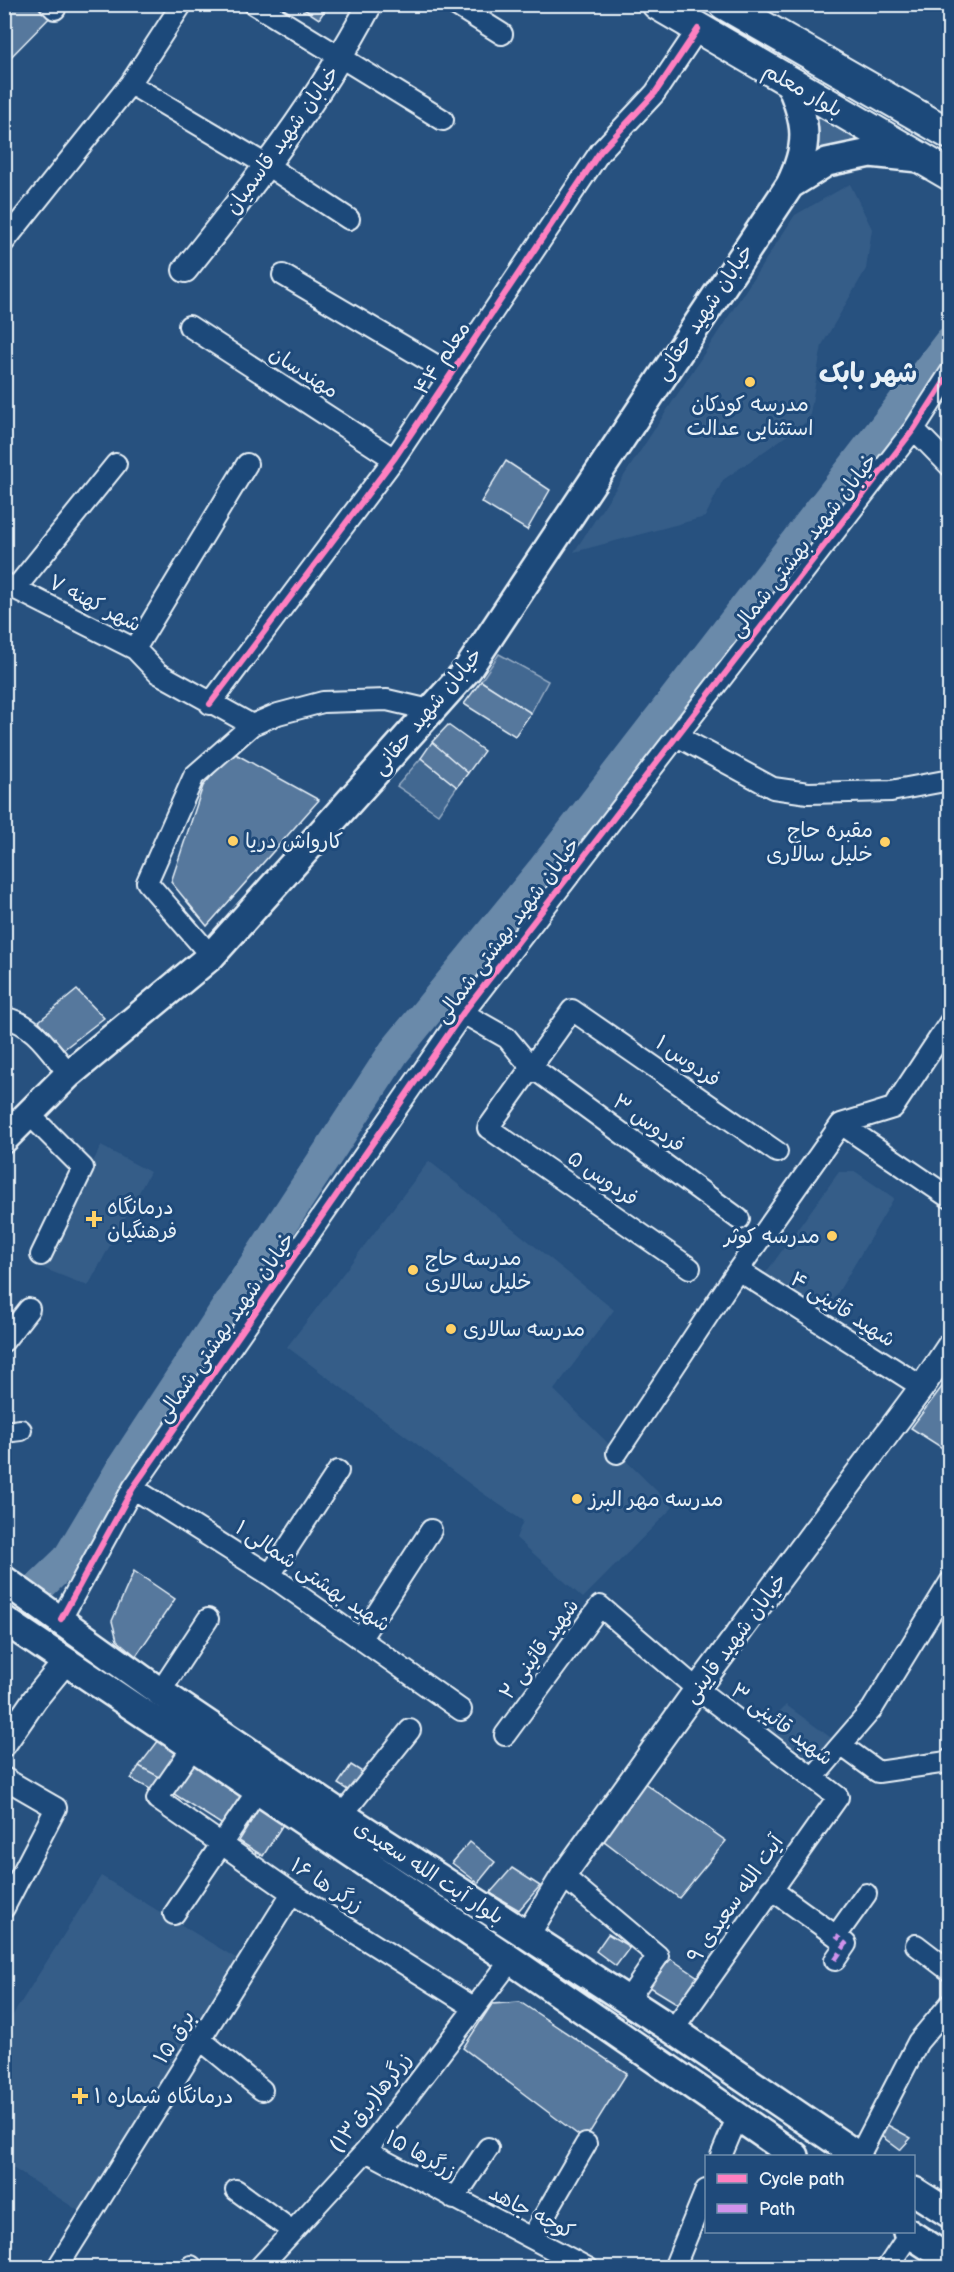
<svg xmlns="http://www.w3.org/2000/svg" width="954" height="2272" viewBox="0 0 954 2272" font-family="'Balsamiq Sans','Playpen Sans Arabic',sans-serif">
	<style>
		.built { fill: #355d88 }
		.green { fill: #436891; stroke: #96acc4; stroke-width: 1.5 }
		.lines { fill: none; stroke-linecap: round; stroke-linejoin: round }
		.river { stroke: #6b8aaa; stroke-width: 32 }
		.building { fill: #57789d; stroke: #e8f1f8; stroke-width: 1.5 }
		.minor-casing { stroke: #e8f1f8; stroke-width: 24 }
		.tertiary-casing { stroke: #e8f1f8; stroke-width: 28 }
		.secondary-casing { stroke: #e8f1f8; stroke-width: 32 }
		.primary-casing { stroke: #e8f1f8; stroke-width: 34 }
		.minor { stroke: #1f4a7a; stroke-width: 20 }
		.tertiary { stroke: #1f4a7a; stroke-width: 24 }
		.secondary { stroke: #1f4a7a; stroke-width: 27 }
		.primary { stroke: #1f4a7a; stroke-width: 30 }
		.quiet { stroke: #d193ec; stroke-width: 4.5; stroke-dasharray: 9 4.5; stroke-linecap: butt }
		.cycleway-casing { stroke: #1f4a7a; stroke-width: 10 }
		.cycleway { stroke: #ff80c0; stroke-width: 6 }
		.poi-dot { fill: #ffd166; stroke: #1f4a7a; stroke-width: 2 }
		.labels { text-anchor: middle; stroke-width: 6; stroke-linejoin: round; paint-order: stroke }
		.street-label { font-size: 21px; fill: #e8f1f8; stroke: #1f4a7a }
		.poi-label { font-size: 21px; fill: #e8f1f8; stroke: #1f4a7a; text-anchor: start }
		.district-label { font-size: 27px; font-weight: bold; fill: #e8f1f8; stroke: #1f4a7a }
	</style>
	<rect width="100%" height="100%" fill="#27517f"/>
	<filter id="ink" filterUnits="userSpaceOnUse"><feTurbulence type="fractalNoise" baseFrequency=".0167" numOctaves="2"/><feDisplacementMap in="SourceGraphic" scale="12" xChannelSelector="R" yChannelSelector="G"/><feConvolveMatrix kernelMatrix="1 2 1 2 8 2 1 2 1" color-interpolation-filters="sRGB"/></filter>
	<g filter="url(#ink)">
		<path class="built" d="M850,184L872,229L866,269L822,345L809,420L723,480L705,517L574,552L795,215Z
			M101,1146L150,1172L88,1286L40,1267Z
			M429,1161L614,1310L554,1390L673,1507L583,1598L516,1538L523,1521L478,1490L287,1347Z
			M839,1172H856L894,1198L824,1316L765,1274Z
			M786,1705L841,1745L813,1770L760,1731Z
			M101,1876L239,1960L82,2213L5,2163L4,2029Z"/>
		<path class="green" d="M798,94L905,155L804,162Z
			M499,654L548,681L531,713L481,681Z
			M421,758L457,787L438,814L397,786Z"/>
		<g class="lines">
			<path class="river" d="M42,1584L68,1559L124,1465L394,1052L542,871L950,342"/>
		</g>
		<path class="building" d="M4,4H63L4,64Z
			M296,4H329L319,19Z
			M506,461L550,490L527,530L481,502Z
			M481,681L531,713L515,736L464,704Z
			M448,725L484,751L468,773L432,742Z
			M432,742L468,773L457,787L421,758Z
			M232,752L319,800L207,926L171,882L203,786Z
			M77,990L104,1018L64,1049L39,1021Z
			M950,1376V1453L911,1428Z
			M134,1571L175,1599L136,1656L117,1640L112,1621Z
			M162,1736L185,1751L165,1780L139,1766Z
			M194,1756L250,1793L227,1828L171,1792Z
			M351,1765L367,1775L351,1792L338,1784Z
			M139,1766L165,1780L156,1792L131,1779Z
			M643,1782L726,1841L679,1898L599,1837Z
			M263,1802L287,1818L263,1856L239,1841Z
			M470,1842L495,1862L478,1883L452,1863Z
			M512,1868L540,1886L519,1910L490,1893Z
			M608,1934L630,1947L616,1966L596,1951Z
			M671,1959L698,1977L678,2004L647,1985Z
			M520,2002L627,2073L585,2140L463,2048L492,2004Z
			M882,2122L911,2138L900,2150L876,2132Z
			M925,2253L947,2268H916Z"/>
		<g class="lines">
			<defs>
				<path id="minor" d="M50,4L55,9
					M254,4L443,120
					M454,4L502,34
					M130,84L268,166L349,219
					M4,242L130,84L182,4
					M283,275L451,374
					M189,326L394,459
					M914,429L950,466
					M4,583L135,649L158,673L252,725
					M15,589L116,464
					M135,649L247,464
					M210,704L394,459L600,152L655,93L698,29
					M677,736L773,788L808,793L891,791L950,780
					M211,956L147,882L194,776L252,725L278,714L323,702L387,700L430,710
					M463,1013L507,1038L530,1066L739,1219
					M4,1018C33,1021 52,1054 69,1074
					M29,1114L83,1168L41,1255
					M841,1124L950,1198
					M690,1268L488,1128L572,1010L777,1152
					M738,1270L922,1387
					M4,1341L29,1309
					M4,1432L21,1430
					M617,1453L738,1270L841,1124L893,1108L950,1022
					M133,1488L270,1575L461,1710
					M270,1575L338,1471
					M61,1619L133,1488L463,1013L914,429L950,373
					M361,1638L431,1530
					M160,1692L208,1619
					M505,1735L600,1606L697,1689L838,1797L673,2030
					M841,1745L872,1709L950,1582
					M193,1747L157,1799L292,1893L473,2007
					M4,1778L56,1808L4,1908
					M813,1778L841,1745L878,1772L947,1762L950,1759
					M342,1815L410,1730
					M563,1876L658,1956L627,2001
					M771,1889L836,1936L866,1894
					M174,1914L258,1790
					M916,1945L950,1971
					M835,1960L846,1944L836,1936
					M201,2040L262,2090
					M366,2151L588,2268
					M721,2156L737,2118
					M859,2156L918,2042L950,2004
					M236,2190L291,2230
					M454,2199L488,2148
					M532,2237L586,2144
					M191,2266L193,2268
					M57,2268L292,1893
					M259,2268L366,2151L511,1960
					M674,2268L706,2190
					M887,2268L910,2233"/>
				<path id="tertiary" d="M185,270C253,185 319,101 370,4
					M4,1744L35,1699L66,1661
					M527,1935L563,1876L697,1689L922,1387L950,1345"/>
				<path id="secondary" d="M790,185L827,162L870,153L919,158
					M4,1139L69,1074L211,956L468,669L790,185C810,144 807,123 790,83
					M4,1580L160,1692L342,1815L673,2030L858,2156
					M4,1620L511,1960L795,2156
					M914,2191L950,2214
					M907,2232L950,2260"/>
				<path id="primary" d="M657,4L950,175
					M724,4L950,134"/>
			</defs>
			<use href="#minor" class="minor-casing"/>
			<use href="#tertiary" class="tertiary-casing"/>
			<use href="#secondary" class="secondary-casing"/>
			<use href="#primary" class="primary-casing"/>
			<use href="#minor" class="minor"/>
			<use href="#tertiary" class="tertiary"/>
			<use href="#secondary" class="secondary"/>
			<use href="#primary" class="primary"/>
			<path class="quiet" d="M835,1960L846,1944L836,1936"/>
			<defs>
				<path id="cycleway" d="M210,704L394,459L600,152L655,93L698,29
					M61,1619L133,1488L463,1013L914,429L950,373"/>
			</defs>
			<use href="#cycleway" class="cycleway-casing"/>
			<use href="#cycleway" class="cycleway"/>
		</g>
	</g>
	<g class="poi-dot">
		<circle cx="750" cy="382" r="6"/>
		<circle cx="233" cy="841" r="6"/>
		<circle cx="885" cy="842" r="6"/>
		<path d="M91 1210h6v6h6v6h-6v6h-6v-6h-6v-6h6z"/>
		<circle cx="832" cy="1236" r="6"/>
		<circle cx="413" cy="1270" r="6"/>
		<circle cx="451" cy="1329" r="6"/>
		<circle cx="577" cy="1499" r="6"/>
		<path d="M77 2087h6v6h6v6h-6v6h-6v-6h-6v-6h6z"/>
	</g>
	<g class="labels">
		<g class="street-label">
			<text transform="translate(803 90) rotate(30)" y="7">بلوار معلم</text>
			<text transform="translate(282 140) rotate(-54)" y="7">خیابان شهید قاسمیان</text>
			<text transform="translate(704 312) rotate(-56)" y="7">خیابان شهید حقانی</text>
			<text transform="translate(442 358) rotate(-56)" y="7">معلم ۴۴</text>
			<text transform="translate(304 372) rotate(33)" y="7">مهندسان</text>
			<text transform="translate(803 545) rotate(-52)" y="7">خیابان شهید بهشتی شمالی</text>
			<text transform="translate(95 603) rotate(27)" y="7">شهر کهنه ۷</text>
			<text transform="translate(427 711) rotate(-50)" y="7">خیابان شهید حقانی</text>
			<text transform="translate(507 930) rotate(-53)" y="7">خیابان شهید بهشتی شمالی</text>
			<text transform="translate(688 1061) rotate(35)" y="7">فردوس ۱</text>
			<text transform="translate(649 1123) rotate(36)" y="7">فردوس ۳</text>
			<text transform="translate(603 1178) rotate(35)" y="7">فردوس ۵</text>
			<text transform="translate(843 1309) rotate(33)" y="7">شهید قائینی ۴</text>
			<text transform="translate(225 1327) rotate(-55)" y="7">خیابان شهید بهشتی شمالی</text>
			<text transform="translate(313 1576) rotate(34)" y="7">شهید بهشتی شمالی ۱</text>
			<text transform="translate(735 1638) rotate(-53)" y="7">خیابان شهید قایینی</text>
			<text transform="translate(539 1649) rotate(-54)" y="7">شهید قائینی ۲</text>
			<text transform="translate(782 1724) rotate(37)" y="7">شهید قائینی ۳</text>
			<text transform="translate(429 1872) rotate(33)" y="7">بلوار آیت الله سعیدی</text>
			<text transform="translate(327 1885) rotate(33)" y="7">زرگر ها ۱۶</text>
			<text transform="translate(735 1899) rotate(-55)" y="7">آیت الله سعیدی ۹</text>
			<text transform="translate(174 2037) rotate(-58)" y="7">برق ۱۵</text>
			<text transform="translate(370 2102) rotate(-52)" y="7">زرگرها(برق۱۳)</text>
			<text transform="translate(421 2154) rotate(29)" y="7">زرگرها ۱۵</text>
			<text transform="translate(532 2212) rotate(27)" y="7">کوچه جاهد</text>
		</g>
		<g class="poi-label">
			<text x="750" y="411" text-anchor="middle">مدرسه کودکان<tspan x="750" dy="24">استثنایی عدالت</tspan></text>
			<text x="873" y="837" text-anchor="end">مقبره حاج<tspan x="873" dy="24">خلیل سالاری</tspan></text>
			<text x="245" y="848">کارواش دریا</text>
			<text x="107" y="1214">درمانگاه<tspan x="107" dy="24">فرهنگیان</tspan></text>
			<text x="820" y="1243" text-anchor="end">مدرسه کوثر</text>
			<text x="425" y="1265">مدرسه حاج<tspan x="425" dy="24">خلیل سالاری</tspan></text>
			<text x="463" y="1336">مدرسه سالاری</text>
			<text x="589" y="1506">مدرسه مهر البرز</text>
			<text x="94" y="2103">درمانگاه شماره ۱</text>
		</g>
		<g class="district-label">
			<text x="868" y="382">شهر بابک</text>
		</g>
	</g>
	<rect width="954" height="2272" fill="none" stroke="#1f4a7a" stroke-width="24"/>
	<rect x="12" y="12" width="930" height="2248" fill="none" stroke="#e8f1f8" stroke-width="2" filter="url(#ink)"/>
	<rect x="705" y="2155" width="210" height="78" fill="#1f4a7a" stroke="#6f8dac" stroke-width="1.5"/>
	<rect x="717" y="2174" width="30" height="9" fill="#ff80c0" stroke="#6f8dac" stroke-width="1.5"/>
	<text x="759" y="2185" font-size="18" fill="#e8f1f8">Cycle path</text>
	<rect x="717" y="2204" width="30" height="9" fill="#d193ec" stroke="#6f8dac" stroke-width="1.5"/>
	<text x="759" y="2215" font-size="18" fill="#e8f1f8">Path</text>
</svg>
